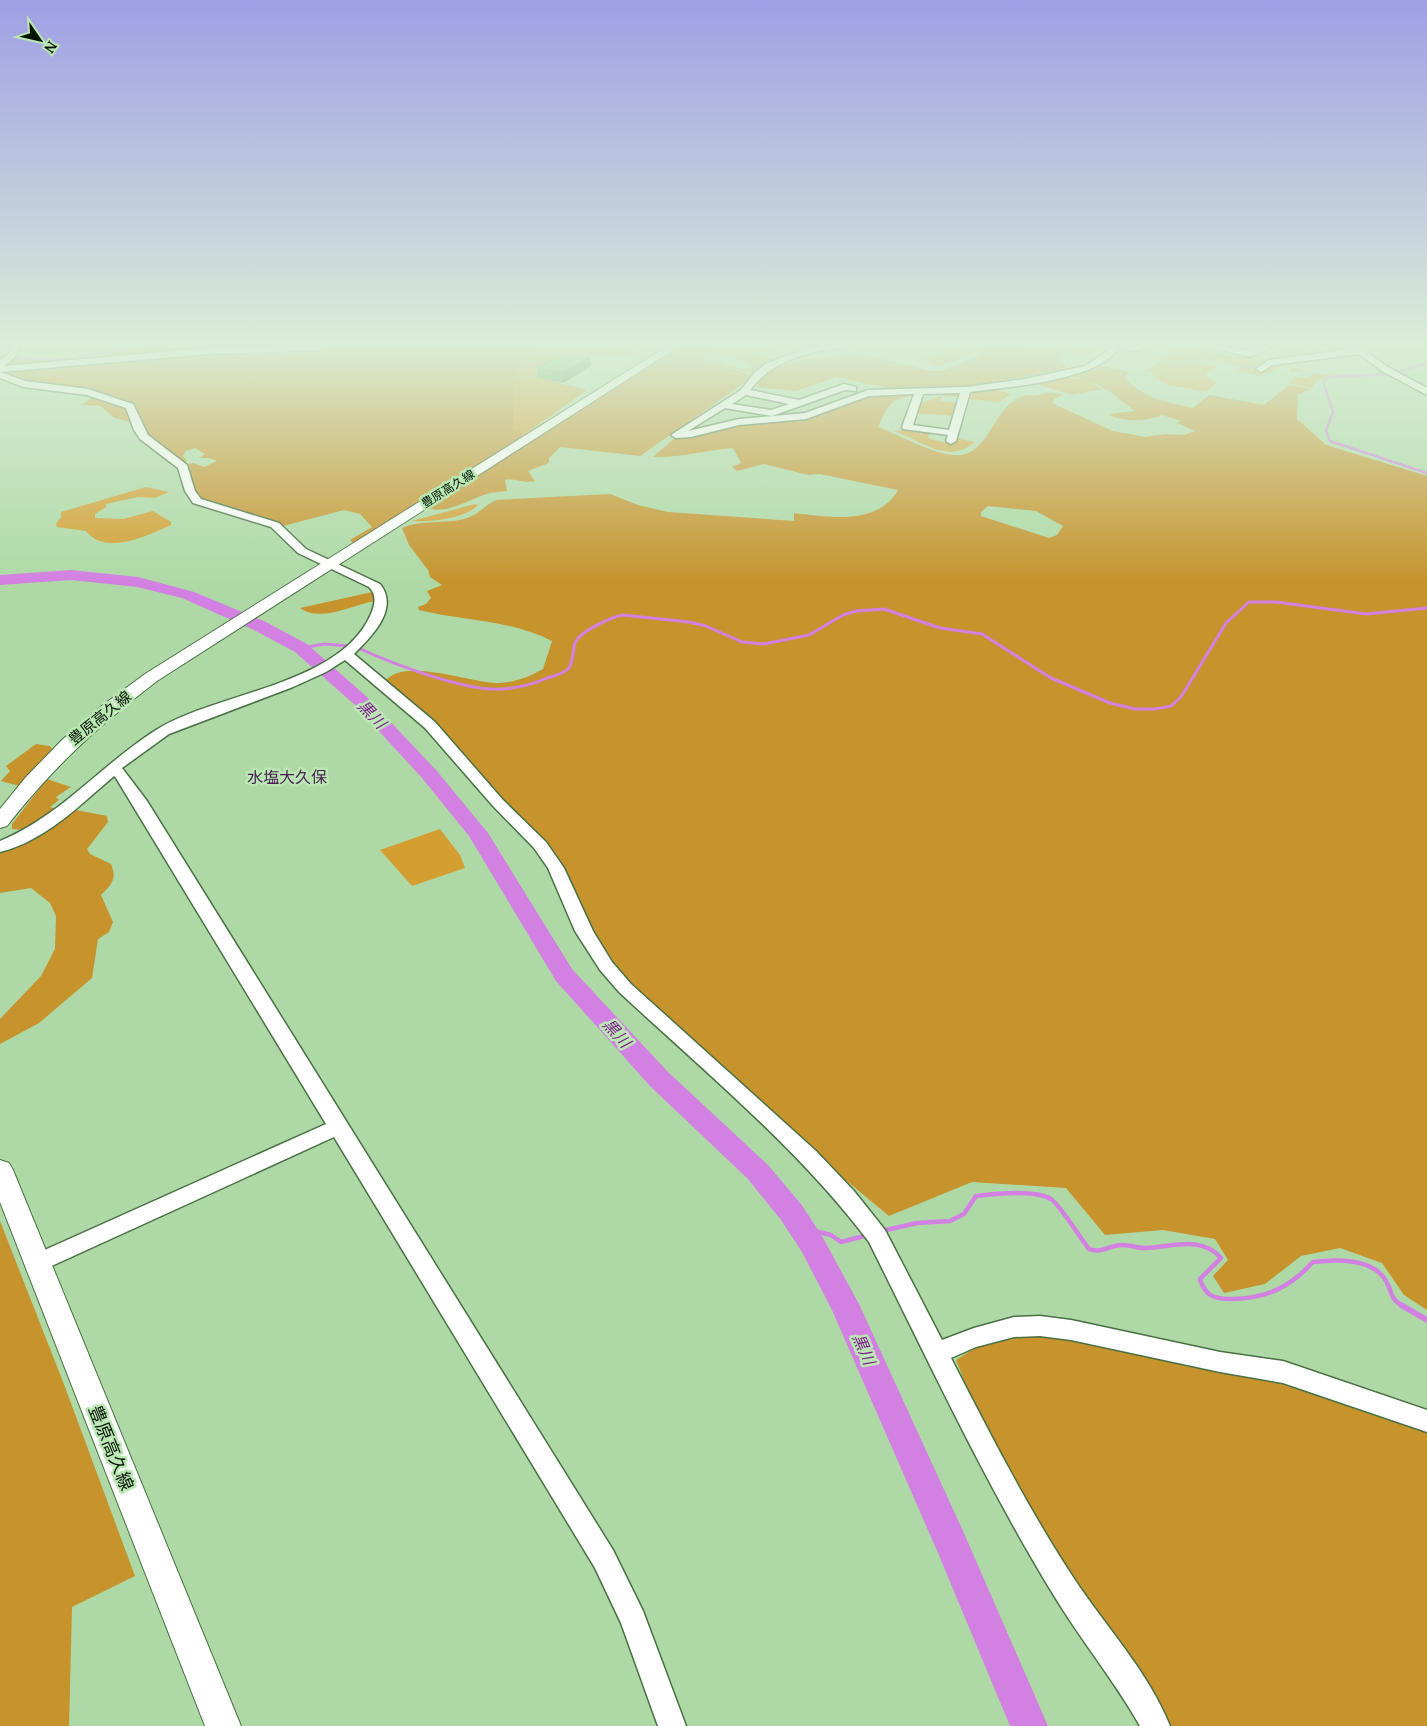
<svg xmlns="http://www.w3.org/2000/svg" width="1427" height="1726" viewBox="0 0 1427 1726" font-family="'PT Serif','Noto Sans JP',serif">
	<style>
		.green { fill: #d49e30; fill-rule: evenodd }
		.forest { fill: #c6932c; fill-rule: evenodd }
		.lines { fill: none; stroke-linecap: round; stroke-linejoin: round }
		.stream-far3 { stroke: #d280e1; stroke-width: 2.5 }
		.stream-far2 { stroke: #d280e1; stroke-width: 3 }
		.stream-far1 { stroke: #d280e1; stroke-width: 4.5 }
		.stream { stroke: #d280e1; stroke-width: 5.5 }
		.river { fill: #d280e1; fill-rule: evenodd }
		.minor-casing { stroke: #497143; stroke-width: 3 }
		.major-casing { stroke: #497143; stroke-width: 2 }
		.minor { fill: #fff; fill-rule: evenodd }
		.major { fill: #fff; fill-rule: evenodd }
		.wall { fill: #549e47 }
		.shaded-wall { fill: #45813a }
		.building { fill: #62b853; stroke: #45813a }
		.labels { text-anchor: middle; stroke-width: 5; stroke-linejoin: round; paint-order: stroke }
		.far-street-label { font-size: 12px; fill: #051403; stroke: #bae7b3 }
		.street-label { font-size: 15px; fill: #051403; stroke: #bae7b3 }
		.water-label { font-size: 16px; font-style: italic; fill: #801a92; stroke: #bae7b3 }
		.neighbourhood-label { font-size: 16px; fill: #4a1f52; stroke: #bae7b3 }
		.near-street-label { font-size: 18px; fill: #051403; stroke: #bae7b3 }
	</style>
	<rect width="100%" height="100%" fill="#aed9a6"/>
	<path class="green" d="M534,342H648C625,351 614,347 591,346C571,345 551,345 531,346Z
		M727,342H795L791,344L797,347L793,349L757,342L749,345L761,349L753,353L777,360L757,370L755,375L706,360ZM717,352L751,364L750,366L753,367L746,370L710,359Z
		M961,342H971L969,343L970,344L952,349L955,352L975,350L959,359L938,366L925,359L943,350L939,348Z
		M1050,342L1097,344L1098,342H1118L1113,348L1102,347L1087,355L1048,347H1052L1056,343Z
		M1158,342H1217L1208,345L1189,344L1184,347L1235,357L1240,355L1233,348L1250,342L1266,346L1246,356L1247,358L1263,362L1274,359L1279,364L1322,375L1336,373L1316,381L1312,388L1288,383L1295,376L1305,378L1314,374L1304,370L1289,372L1292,368L1282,366L1260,376L1236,371L1242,366L1202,358L1198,362L1218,366L1205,375L1217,383L1206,392L1168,385C1160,383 1156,374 1147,371L1176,350L1148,346Z
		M1284,342L1305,345L1314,342L1320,346L1289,352L1271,348Z
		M543,353L568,355L563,371L547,380L587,390L525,434H521L513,429V377L530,359Z
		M1059,376L1086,380L1102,389L1072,395L1030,382Z
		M991,389L1011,394L999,402L968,399L972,391Z
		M943,391H962L960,397L942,396L940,401L958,403L956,416L915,413L918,404L942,396Z
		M908,430L939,433L930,434L928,436L930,439L947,443L954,438L975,442C947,465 923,441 894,431Z
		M146,487L169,492L155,498L138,497L106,504V507L95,514V518L123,519L153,511L171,522V525C147,536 105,556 86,531L57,527L56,524L61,517V512Z
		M475,504L478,505C464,519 432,522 412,521Z
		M440,829L460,855L465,868L412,886L380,850Z"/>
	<path class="forest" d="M173,342H209L210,344L239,342L234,344L236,348L269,342H534L532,346H593L641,354L636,357L543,353L530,359L513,377V429L521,431V434H525L414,509L354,544L350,540L372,527L360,514L344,510L283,526L266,518L200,500L193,491L189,464L193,463L204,467L217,461L209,458H199L205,454L195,448L186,451L183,456L187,461L184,462L154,442L139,424L115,418L100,406L82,405L93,397L47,389L1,373L2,367L16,358L60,359Z
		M686,342H723L703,360L754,376L640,456L560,447L549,458V463L528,471L535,481C525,484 515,478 505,480L507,491C500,492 493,492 487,494C469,499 447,515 428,508Z
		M977,342L1020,343L1067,352L1056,361L1066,365L1065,370L962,387L893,389L836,377L796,391L757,387L760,379L775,368L809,358L821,359L844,355L872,356L930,371H942L981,355V348L973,343Z
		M1314,342H1345L1353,350L1339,353Z
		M1098,365L1129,372L1124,378C1146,399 1164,402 1193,408L1209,395L1264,405L1289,385L1311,389L1298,395L1297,419L1326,445L1427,476V1310L1404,1295L1382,1263L1340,1248L1301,1256L1265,1284L1224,1293L1213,1276L1228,1260L1215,1239L1163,1230L1105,1235L1066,1188L972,1182L889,1216L825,1163L725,1067L649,1003L613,968L589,930L564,871L384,682C404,656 469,683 499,683C516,682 529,677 543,669L552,641C512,620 463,621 419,610L418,607L426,604L431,598L427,591L442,585L430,577L428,570L409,545L402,528C421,519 446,525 467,518C478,515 485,505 496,500L610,494L638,505L668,512L794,521V513C829,517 878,526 898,490L820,474L808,475L764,464L737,471L732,467L741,463L733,448C706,450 680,458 653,457L677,436L739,425L785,420L863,396L915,392L913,395C889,400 888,405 878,427C900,435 939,458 961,455C992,450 993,406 1023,396C1028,395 1034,396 1038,395C1049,392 1053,392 1064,395L1054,399L1052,403L1113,431L1145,437L1165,434L1184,435L1195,431L1177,423L1181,421L1162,415C1148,421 1124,423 1110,415L1109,414L1135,411C1110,392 1099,380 1067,376ZM988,506L1036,511L1063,526L1057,535L1049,538L981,516V512Z
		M377,591L375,601C352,605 321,623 300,608Z
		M36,744L50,746L52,749L19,786L1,781L10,771L6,766Z
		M47,779L71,787L56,797L59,800L50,807L59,810L30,830L12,829V824Z
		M71,809L107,816L108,822L87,849L90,854L111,864C117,879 112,884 101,895L113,922L109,932L98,939L92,978L39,1023L0,1044V1019L41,976L55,949L56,916L50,903L31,888L0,893V849Z
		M0,1221L65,1387L135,1576L72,1607L69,1726H0Z
		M1020,1334L1077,1337L1283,1378L1427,1428V1726H1161L1067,1586L966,1385L956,1360L985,1342Z"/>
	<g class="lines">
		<path class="stream-far3" d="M1424,342L1427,344
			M0,346L13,347
			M21,347L15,358L63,360L176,342
			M1427,363L1392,374L1331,377L1323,381L1333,412L1326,430L1330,441L1427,473"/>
		<path class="stream-far2" d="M356,647C391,663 465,692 503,689C517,688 534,684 547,678C554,676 563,674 568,669C574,662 572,652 575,643C579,632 611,617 623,615L689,622L706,626L742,642L764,644L809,635L843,615L856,611L884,609L940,628L982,634L1051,678L1110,703L1135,709H1155L1171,706L1181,697L1226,623L1249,602H1276L1366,614L1427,608
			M301,648L324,644L349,646"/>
		<path class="stream-far1" d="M802,1228L831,1235L841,1242L868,1235
			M882,1231L917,1223L950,1221L964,1214L976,1196C994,1194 1034,1189 1051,1199C1060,1205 1081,1239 1089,1249C1101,1254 1110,1245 1122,1245C1130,1245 1137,1248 1145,1248C1173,1247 1201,1235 1221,1258L1200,1279C1205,1296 1214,1299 1232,1299C1267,1298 1289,1288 1313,1262C1336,1259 1373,1258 1386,1281C1393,1293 1389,1298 1403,1306"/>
		<path class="stream" d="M1401,1305L1427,1320"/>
		<path class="river" d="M71,570L138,577L194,592L266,622L307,644L367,697L436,770L488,833L572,969L668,1072L768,1165L801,1204L822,1236L859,1304L963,1531L1048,1726H1010L938,1553L831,1308L802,1252L781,1220L748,1179L650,1086L556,981L469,836L422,778L355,705L295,652L254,630L182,598L137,587L71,580L0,585V575Z"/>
		<defs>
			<path id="minor" d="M14,342H22L16,356L4,366L208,348L322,344L326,347L322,350L208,354L0,372V360L9,353Z
				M843,342H861C855,347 843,347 835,348C801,354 772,362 750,390L799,400L844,384L856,387V391L845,390L772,416L725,408L688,431L739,419L805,413L868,390L966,387L1025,379L1085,366L1109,350L1115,342L1135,345L1146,342H1158L1136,351L1119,348C1097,381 1008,387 970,392L956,441L951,444L946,441L948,435L903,429L902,427L914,394L869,396L806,419L739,425L691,437L676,438L671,435L741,390L755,372L767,363L808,348ZM960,393L949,430L913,425L923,394ZM746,395L789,404L771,410L732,404Z
				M1213,342H1225L1222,345L1249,351L1273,342H1284L1250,357L1209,347V343Z
				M1353,342L1388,367L1427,388V395L1382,371L1359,354L1272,365L1261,372L1256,369L1269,360L1353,349L1349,345Z
				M0,372L25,381L88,389L133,404L148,435L187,465L195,491L201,499L279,523L306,549L380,584C400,609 371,637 354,654L435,722L503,800L546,842L564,868L593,931L612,962L631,984L816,1151L854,1191L885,1230L942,1340L974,1328L1014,1317L1040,1316L1071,1320L1220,1352L1283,1361L1427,1410V1432L1283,1383L1220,1372L1071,1340L1040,1336L1014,1337L976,1347L951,1358C989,1432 1027,1507 1073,1577C1105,1626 1148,1671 1170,1726H1140C1114,1680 1080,1639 1053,1594C984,1481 928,1360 869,1242C798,1148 705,1072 619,992L600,970L575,931L548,868L534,848L493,806L425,728L345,660L326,672L293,687L169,734L122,768L147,801L613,1550L643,1611L686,1726H658L621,1623L595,1568L334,1137L45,1269L37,1272L29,1269L26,1263L29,1257L326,1124L116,778L114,776C80,805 45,841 0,852V841C61,816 102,764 156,730C216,692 340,686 371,614C375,604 377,595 369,587L298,553L271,527L193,503L185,491L178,468L140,439L134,430L126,408L87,395L23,387L0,378Z"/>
			<path id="major" d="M674,342H686L157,681C97,727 54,766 7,826L0,828V809L26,777L63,739L103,705L145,674Z
				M0,1160L9,1163L13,1170L241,1726H205L0,1202Z"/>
		</defs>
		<use href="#minor" class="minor-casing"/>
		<use href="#major" class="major-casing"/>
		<use href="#minor" class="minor"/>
		<use href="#major" class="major"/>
	</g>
	<path class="wall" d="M591,366L563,383L537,378V368Z"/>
	<path class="shaded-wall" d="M590,357L591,366L563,383L562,373Z"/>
	<path class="building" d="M565,353L590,357L562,373L537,368Z"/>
	<linearGradient id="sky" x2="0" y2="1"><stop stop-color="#9f9fe5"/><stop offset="0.59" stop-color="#dbeed7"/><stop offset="1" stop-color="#dbeed7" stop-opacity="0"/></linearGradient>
	<rect width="1427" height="583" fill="url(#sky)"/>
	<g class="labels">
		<g class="far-street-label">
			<text transform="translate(448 489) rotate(-32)" y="4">豊原高久線</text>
		</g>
		<g class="street-label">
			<text transform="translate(100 718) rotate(-39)" y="5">豊原高久線</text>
		</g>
		<g class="water-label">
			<text transform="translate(372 714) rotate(46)" y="6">黒川</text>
			<text transform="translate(617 1033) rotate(48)" y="6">黒川</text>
			<text transform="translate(864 1349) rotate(66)" y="6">黒川</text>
		</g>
		<g class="neighbourhood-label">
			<text x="287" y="783">水塩大久保</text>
		</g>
		<g class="near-street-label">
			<text transform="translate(111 1448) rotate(68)" y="6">豊原高久線</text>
		</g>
	</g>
	<g transform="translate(40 40) rotate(124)" stroke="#bae7b3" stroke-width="4" paint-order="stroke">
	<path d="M0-4L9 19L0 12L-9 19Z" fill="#051403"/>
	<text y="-8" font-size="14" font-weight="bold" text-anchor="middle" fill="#051403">N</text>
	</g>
</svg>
